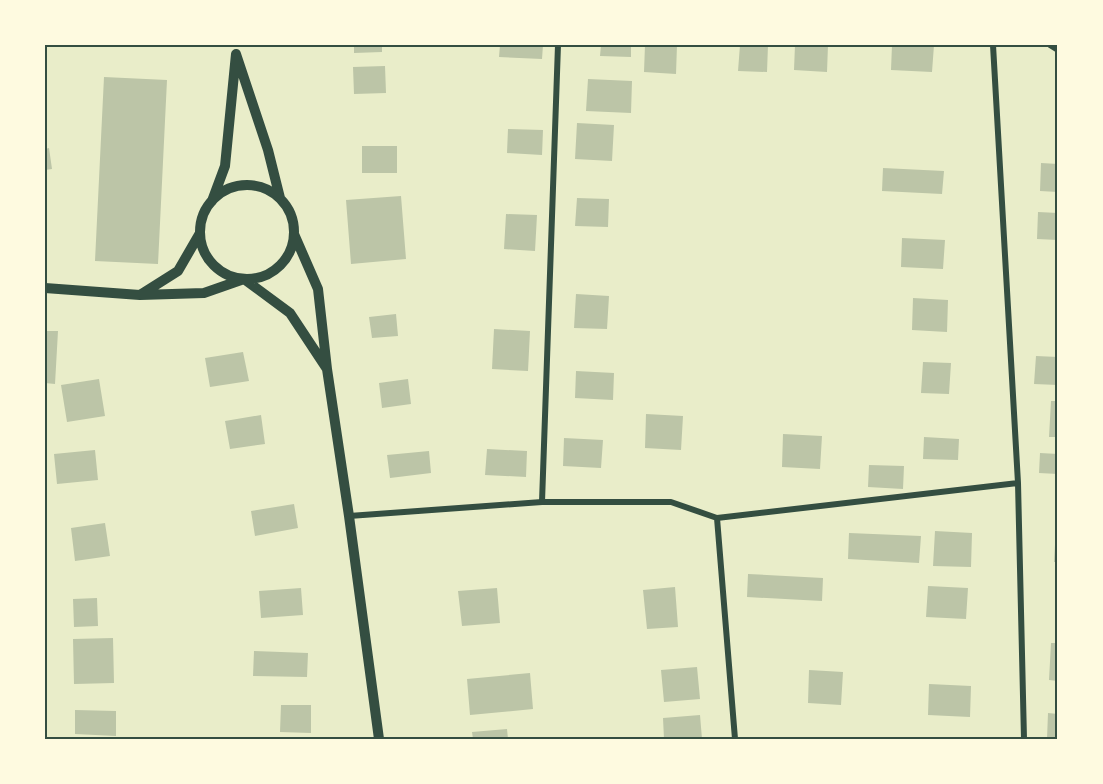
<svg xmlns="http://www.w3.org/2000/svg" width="1103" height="784" viewBox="0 0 1103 784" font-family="Roboto,sans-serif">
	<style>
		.building { fill: #bcc5a7 }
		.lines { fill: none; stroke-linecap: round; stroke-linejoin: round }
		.minor { stroke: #344e41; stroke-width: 6 }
		.tertiary { stroke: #344e41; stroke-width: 10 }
		.neatline { fill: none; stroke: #344e41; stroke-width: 2 }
	</style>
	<rect width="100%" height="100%" fill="#e9edc9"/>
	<path class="building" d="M354,45H382V52L354,53Z
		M500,45H543L542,59L499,57Z
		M601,45H631V57L600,56Z
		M645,45H677L676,74L644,72Z
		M740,45H768L767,72L738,71Z
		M795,45H828L827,72L794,70Z
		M892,45H934L932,72L891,70Z
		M385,66L386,93L354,94L353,67Z
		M104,77L167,80L158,264L95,261Z
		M588,79L632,81L631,113L586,111Z
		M577,123L614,125L612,161L575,159Z
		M508,129L543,130L542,155L507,153Z
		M362,146H397V173H362Z
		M49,148L52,169L45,170V149Z
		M1041,163L1058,164V192L1040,191Z
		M883,168L944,171L942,194L882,191Z
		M401,196L406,259L351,264L346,200Z
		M577,198L609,199L608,227L575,226Z
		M1038,212L1058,213V240L1037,239Z
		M506,214L537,215L535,251L504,249Z
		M902,238L945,240L943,269L901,267Z
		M576,294L609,296L607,329L574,328Z
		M913,298L948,300L947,332L912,330Z
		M396,314L398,336L372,338L369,317Z
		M494,329L530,331L528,371L492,369Z
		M45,331H58L55,384L45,383Z
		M243,352L249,381L210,387L205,358Z
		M1036,356L1058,357V385L1034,384Z
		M923,362L951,363L949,394L921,393Z
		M576,371L614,373L613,400L575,398Z
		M99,379L105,416L67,422L61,385Z
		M408,379L411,404L382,408L379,383Z
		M1051,401H1058V437H1049Z
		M646,414L683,416L681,450L645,448Z
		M261,415L265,444L230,449L225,421Z
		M783,434L822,436L820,469L782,467Z
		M924,437L959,439L958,460L923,459Z
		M564,438L603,440L601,468L563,466Z
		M487,449L527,451L526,477L485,475Z
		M95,450L98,480L57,484L54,454Z
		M429,451L431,473L390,478L387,455Z
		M1040,453L1058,454V474L1039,473Z
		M869,465L904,466L903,489L868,487Z
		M294,504L298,528L255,536L251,511Z
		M105,523L110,556L75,561L71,528Z
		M1056,527H1058V562H1054Z
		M935,531L972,533L971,567L933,566Z
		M849,533L921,536L919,563L848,559Z
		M748,574L823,578L822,601L747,597Z
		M928,586L968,588L966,619L926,617Z
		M675,587L678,627L647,629L643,590Z
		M301,588L303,615L261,618L259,591Z
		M497,588L500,623L462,626L458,591Z
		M97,598L98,626L74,627L73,599Z
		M113,638L114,683L74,684L73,639Z
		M1051,643H1058V681L1049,680Z
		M254,651L308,653L307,677L253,676Z
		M697,667L700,699L664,702L661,670Z
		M809,670L843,672L841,705L808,703Z
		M530,673L533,709L470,715L467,679Z
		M929,684L971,686L970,717L928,715Z
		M281,705H311V733L280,732Z
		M75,710L116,711V736L75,734Z
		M1048,713L1058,714V739H1047Z
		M700,715L702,739H664L663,718Z
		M507,729L508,739H473L472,732Z"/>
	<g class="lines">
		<path class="minor" d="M993,45L1018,483L1024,739
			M1050,45L1058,50
			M542,502L558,45
			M349,516L542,502H671L717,518L1018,483
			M717,518L735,739"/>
		<path class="tertiary" d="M200 232a47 47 0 1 1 94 0a47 47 0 1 1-94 0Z
			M212,201L225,166L236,54L268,150L280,198
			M45,288L140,295L204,293L244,279L290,313L327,369L318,289L294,234
			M140,295L178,271L200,233
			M327,369L349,516L379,739"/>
	</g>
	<rect width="1103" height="784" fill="none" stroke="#fefae0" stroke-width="93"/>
	<rect x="46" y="46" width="1010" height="692" class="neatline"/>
</svg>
